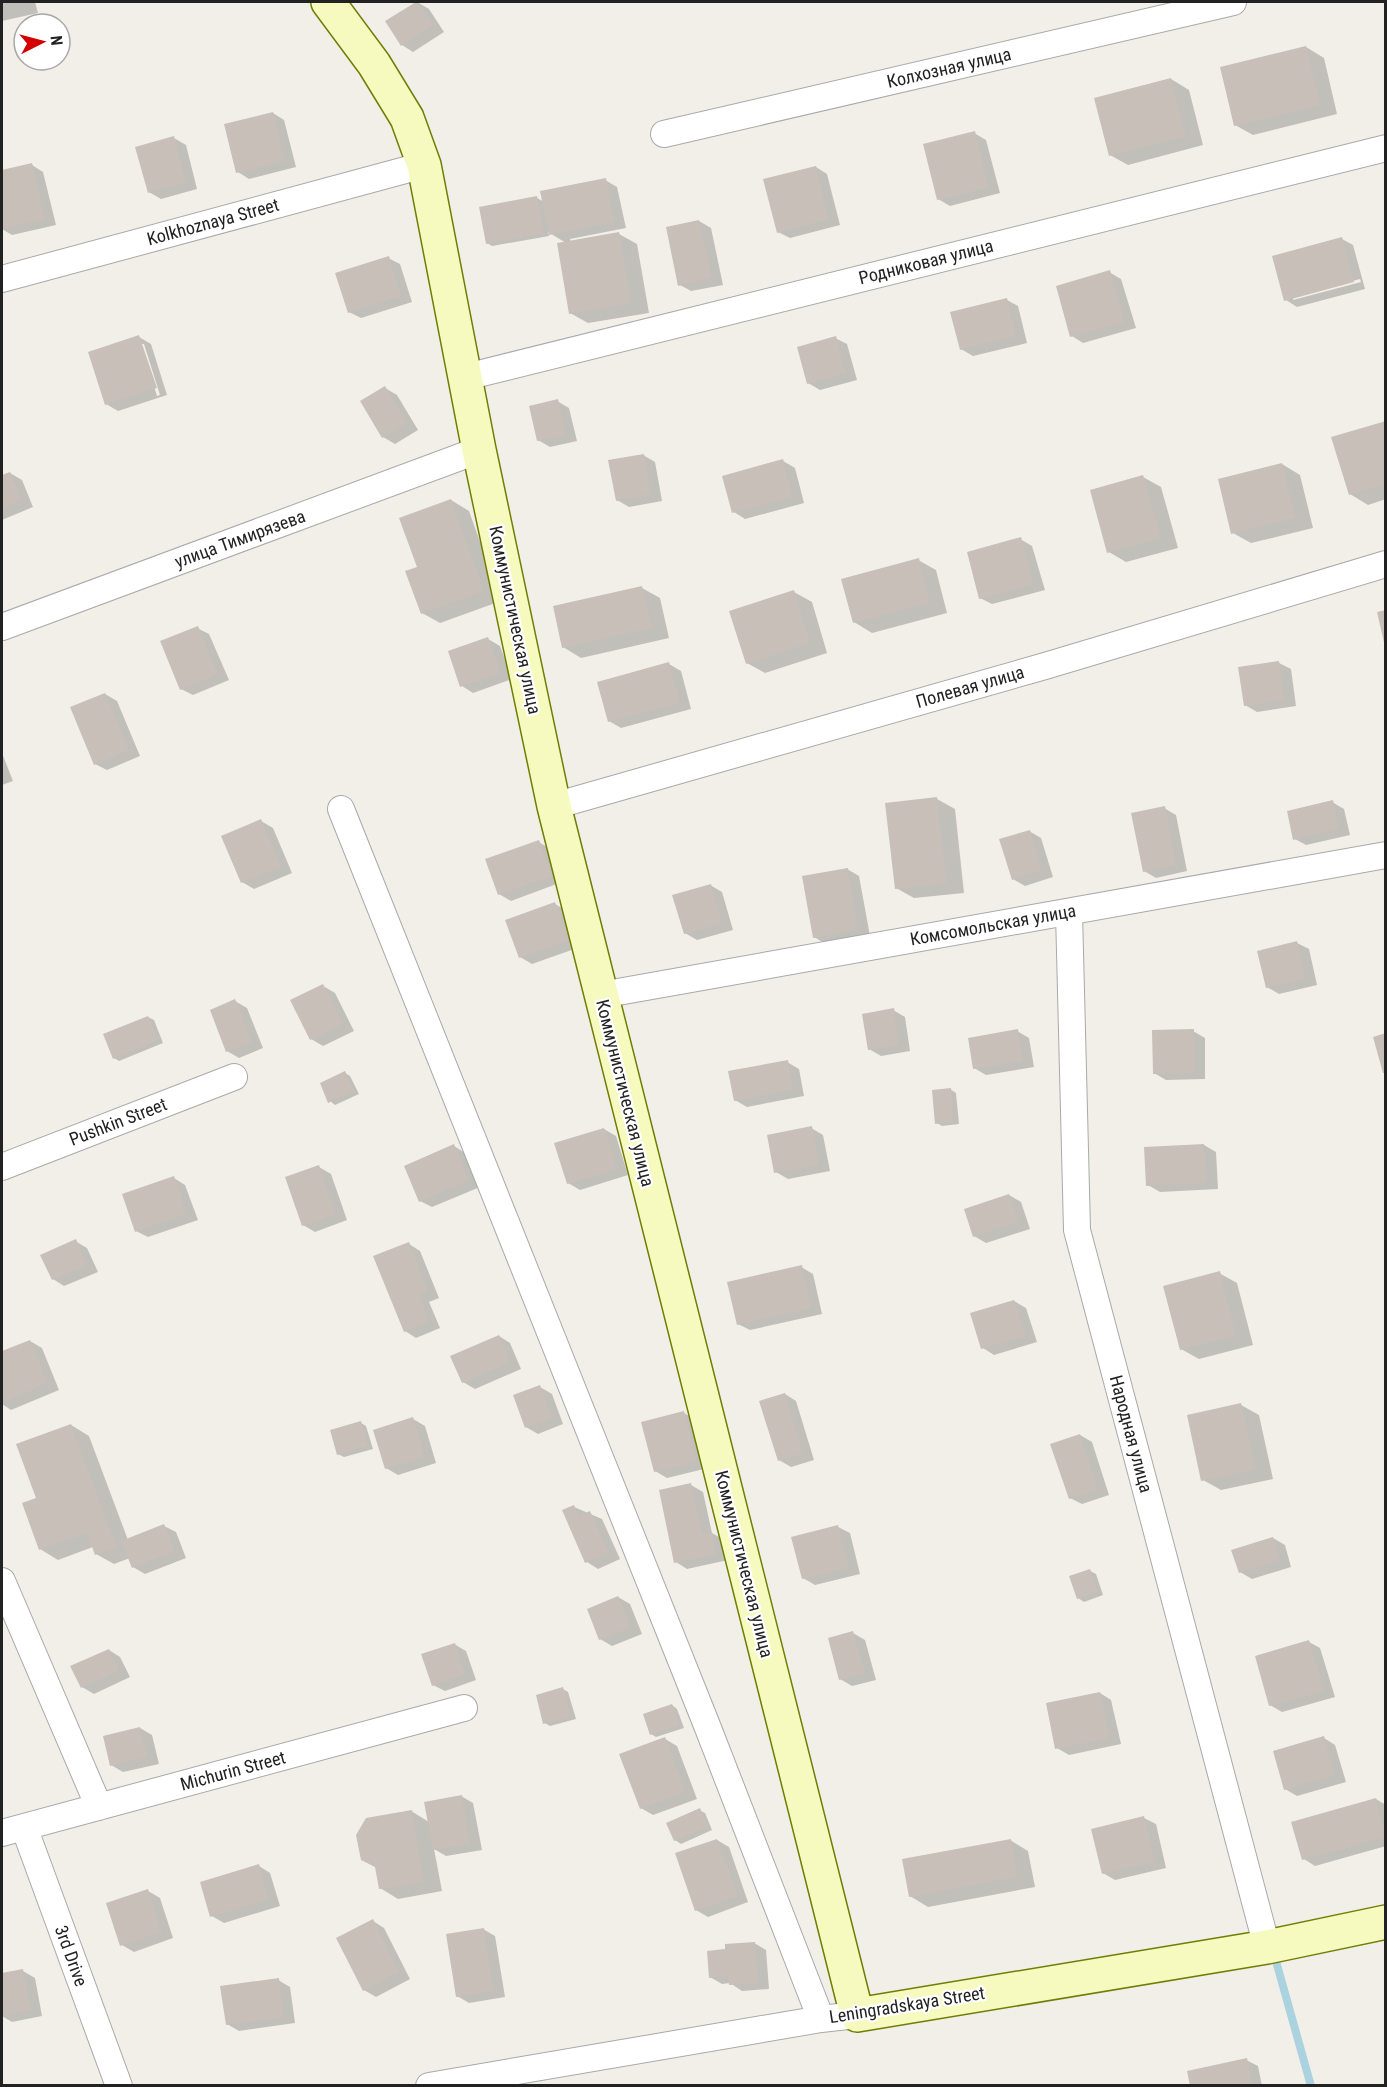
<svg xmlns="http://www.w3.org/2000/svg" width="1387" height="2087" viewBox="0 0 1387 2087" font-family="'Roboto Condensed',sans-serif">
	<style>
		.shadow { fill: #0003; fill-rule: evenodd }
		.lines { fill: none; stroke-linecap: round; stroke-linejoin: round }
		.stream { stroke: #aad3df; stroke-width: 8 }
		.building { fill: #c7bfb8 }
		.street-casing { stroke: #a9a9a9; stroke-width: 28 }
		.secondary-casing { stroke: #707d05; stroke-width: 36 }
		.street { stroke: #fff; stroke-width: 26 }
		.secondary { stroke: #f7fabf; stroke-width: 33 }
		.labels { text-anchor: middle; stroke-width: 4.5; stroke-linejoin: round; paint-order: stroke }
		.street-label { font-size: 18px; fill: #222; stroke: #fff }
	</style>
	<rect width="100%" height="100%" fill="#f2efe9"/>
	<path class="shadow" d="M2,2H35L38,13L2,21Z
		M417,2L429,9L444,32L413,52L402,45Z
		M1306,47L1324,58L1337,114L1253,135L1235,125Z
		M1171,79L1189,90L1203,145L1128,165L1110,155Z
		M273,113L284,120L296,167L249,179L238,172Z
		M974,133L986,140L1000,193L950,206L938,199Z
		M174,138L186,145L197,189L161,199L149,192Z
		M32,165L43,172L56,225L12,235L2,229V172Z
		M816,167L827,174L840,225L790,238L778,232Z
		M605,180L617,187L626,228L570,239L571,242L619,234L637,244L649,313L588,323L570,313L566,243L548,232L549,236L492,246L487,243L537,198L544,202Z
		M699,221L711,228L723,285L691,291L680,285Z
		M1342,239L1353,245L1365,289L1297,307L1286,300ZM1360,279L1361,282L1293,300V297Z
		M388,258L400,264L412,302L361,318L349,312Z
		M1109,272L1121,279L1136,328L1083,343L1072,336Z
		M1007,300L1018,306L1027,343L973,356L961,349Z
		M139,337L151,344L167,395L118,411L106,404ZM141,344H144L160,395L157,396Z
		M835,338L847,344L857,380L820,390L808,383Z
		M385,388L397,395L418,430L395,444L383,437Z
		M557,401L569,408L577,441L550,447L538,440Z
		M1386,422V499L1368,505L1350,494Z
		M643,455L655,462L662,501L629,507L617,500Z
		M783,461L795,468L804,503L745,519L734,512Z
		M1282,464L1300,475L1313,528L1251,543L1233,533Z
		M10,473L22,480L33,507L2,520V477Z
		M1143,477L1161,487L1178,548L1126,562L1109,552Z
		M451,500L469,511L501,601L440,623L422,613L419,567Z
		M1020,539L1032,546L1045,590L992,604L980,598Z
		M918,560L936,570L947,613L872,633L854,622Z
		M642,588L660,598L669,638L581,658L563,647Z
		M794,592L812,602L827,653L765,673L747,663Z
		M197,628L209,634L229,680L193,695L181,689Z
		M488,639L500,646L512,679L473,693L462,686Z
		M1279,663L1291,669L1296,706L1257,712L1245,705Z
		M669,664L681,671L691,709L621,728L609,721Z
		M105,694L117,701L140,756L107,770L95,764Z
		M2,753L13,781L2,785Z
		M937,799L955,809L964,893L914,898L896,888Z
		M1332,802L1344,809L1350,835L1306,845L1295,839Z
		M1164,808L1176,815L1187,871L1156,878L1144,871Z
		M261,821L273,828L292,873L254,889L242,882Z
		M1029,831L1041,838L1053,877L1025,886L1013,879Z
		M539,842L550,849L562,882L511,901L499,894Z
		M847,869L859,876L870,936L826,944L814,937Z
		M710,885L722,892L733,930L697,940L685,933Z
		M555,904L567,911L580,947L532,964L520,957Z
		M1297,943L1309,949L1317,985L1279,994L1267,987Z
		M323,986L335,993L354,1031L323,1046L311,1039Z
		M235,1001L247,1008L263,1048L239,1058L227,1051Z
		M893,1010L905,1017L910,1051L881,1056L869,1049Z
		M148,1017L154,1020L163,1043L119,1061L114,1058Z
		M1017,1031L1029,1038L1034,1067L986,1075L974,1068Z
		M1193,1031L1205,1038V1079L1166,1080L1154,1073Z
		M787,1062L799,1069L804,1096L747,1107L735,1100Z
		M345,1073L350,1076L359,1094L335,1105L330,1101Z
		M950,1089L956,1093L959,1124L942,1126L937,1123Z
		M811,1128L823,1135L830,1171L788,1179L776,1172Z
		M604,1129L616,1136L628,1175L580,1190L568,1183Z
		M1204,1145L1216,1152L1218,1189L1160,1192L1148,1185Z
		M454,1146L465,1153L480,1187L432,1207L420,1201Z
		M319,1167L331,1174L347,1220L315,1232L303,1225Z
		M174,1178L185,1185L198,1220L148,1237L136,1231Z
		M1009,1195L1021,1202L1030,1229L986,1243L974,1236Z
		M75,1241L87,1248L98,1272L64,1286L53,1279Z
		M409,1244L420,1251L439,1298L429,1302L440,1328L416,1338L405,1331Z
		M801,1267L813,1274L822,1314L750,1330L738,1324Z
		M1219,1273L1237,1283L1253,1345L1199,1359L1181,1349Z
		M1014,1301L1026,1308L1037,1342L994,1355L983,1348Z
		M499,1336L510,1343L521,1369L475,1389L463,1382Z
		M30,1341L42,1348L59,1390L11,1410L2,1404V1353Z
		M540,1387L552,1394L563,1424L538,1434L526,1427Z
		M785,1394L796,1401L814,1460L791,1467L779,1460Z
		M1241,1405L1259,1415L1273,1479L1221,1490L1203,1480Z
		M684,1413L696,1420L708,1468L667,1478L655,1471Z
		M413,1419L425,1426L436,1463L398,1475L386,1468Z
		M361,1423L366,1426L373,1449L344,1457L338,1454Z
		M71,1425L89,1436L128,1540L164,1526L176,1532L186,1558L145,1574L133,1567L130,1558L114,1564L96,1554L93,1547L58,1560L40,1549L38,1499Z
		M1080,1435L1092,1442L1109,1495L1082,1504L1070,1498Z
		M691,1485L703,1492L712,1533L724,1540L728,1560L687,1569L676,1562Z
		M574,1507L602,1519L620,1559L598,1569L587,1562Z
		M838,1527L850,1533L860,1574L815,1585L803,1578Z
		M1273,1538L1285,1545L1291,1567L1252,1579L1240,1572Z
		M1090,1571L1096,1574L1103,1595L1084,1602L1078,1598Z
		M618,1597L630,1604L642,1634L612,1646L600,1639Z
		M853,1633L865,1640L876,1680L852,1686L840,1679Z
		M1309,1642L1320,1648L1335,1697L1282,1712L1270,1705Z
		M454,1644L466,1651L476,1680L445,1691L433,1685Z
		M109,1650L120,1657L130,1677L94,1694L82,1687Z
		M563,1689L568,1692L576,1719L550,1726L545,1723Z
		M1100,1693L1111,1700L1121,1744L1069,1755L1057,1748Z
		M672,1705L677,1709L684,1728L656,1737L651,1734Z
		M140,1728L152,1735L159,1764L123,1772L111,1765Z
		M1324,1738L1335,1745L1346,1782L1297,1796L1285,1789Z
		M665,1739L677,1746L697,1799L653,1815L641,1808Z
		M461,1796L473,1803L482,1850L446,1856L434,1849L442,1891L398,1899L380,1888L411,1811L429,1822Z
		M1376,1799L1386,1805V1846L1315,1866L1304,1859Z
		M699,1810L705,1813L712,1830L681,1844L675,1840L668,1824Z
		M1144,1818L1156,1824L1166,1868L1115,1880L1103,1873Z
		M717,1840L729,1847L748,1902L708,1917L696,1910Z
		M1010,1840L1028,1851L1035,1887L928,1907L910,1896Z
		M259,1866L270,1873L280,1906L224,1923L212,1916Z
		M148,1891L160,1898L173,1938L134,1952L122,1945Z
		M373,1921L384,1928L410,1979L376,1997L364,1990Z
		M483,1929L495,1936L505,1997L469,2003L457,1996Z
		M754,1943L766,1950L769,1989L742,1991L730,1983L722,1984L710,1977L727,1951Z
		M23,1971L35,1978L42,2016L12,2022L2,2016V1975Z
		M278,1980L290,1987L295,2023L239,2031L227,2024Z
		M1246,2060L1258,2066L1262,2086H1192Z"/>
	<g class="lines">
		<path class="stream" d="M1274,1954L1311,2086"/>
	</g>
	<path class="building" d="M416,2H418L433,25L401,46L385,21Z
		M1306,46L1320,105L1234,126L1220,67Z
		M1171,78L1186,136L1109,156L1094,98Z
		M273,112L285,161L236,173L224,124Z
		M975,131L989,187L937,200L923,144Z
		M174,136L186,182L148,193L135,147Z
		M32,163L45,219L2,229V170Z
		M816,166L829,219L777,233L763,179Z
		M606,178L614,222L549,235L540,191Z
		M537,196L544,234L486,244L479,207Z
		M699,220L712,278L678,286L666,227Z
		M619,232L632,303L569,314L557,243Z
		M1342,237L1354,282L1284,301L1272,256Z
		M389,256L401,296L348,313L335,273Z
		M1110,270L1125,322L1070,337L1056,286Z
		M1007,298L1016,336L960,350L950,312Z
		M139,335L157,388L105,405L88,352Z
		M836,336L846,373L807,384L797,347Z
		M385,386L407,423L382,438L360,401Z
		M558,399L566,435L537,441L529,406Z
		M1386,421V484L1349,495L1331,437Z
		M644,454L651,494L616,501L608,460Z
		M783,459L793,497L732,513L722,476Z
		M1282,463L1296,518L1231,534L1218,479Z
		M10,472L22,500L2,509V475Z
		M1143,475L1161,538L1107,553L1090,490Z
		M451,499L484,591L421,614L405,571L417,567L399,518Z
		M1021,537L1034,584L979,599L967,552Z
		M919,558L930,603L853,623L841,579Z
		M642,586L652,628L562,648L553,606Z
		M794,590L810,643L746,664L729,611Z
		M1386,610V647H1385L1377,612Z
		M198,626L218,674L180,690L160,641Z
		M488,637L501,673L460,687L448,651Z
		M1279,661L1285,700L1244,706L1238,667Z
		M669,662L680,703L608,722L597,682Z
		M105,693L129,750L94,765L70,707Z
		M937,797L947,883L895,889L885,803Z
		M1333,800L1339,829L1293,840L1287,811Z
		M1165,806L1176,865L1143,872L1131,813Z
		M261,819L281,867L241,883L221,836Z
		M1030,830L1042,870L1012,880L999,839Z
		M539,840L552,876L498,895L485,859Z
		M848,868L858,930L813,938L802,876Z
		M711,884L722,923L684,934L672,895Z
		M555,902L569,940L519,958L505,920Z
		M1297,941L1306,979L1266,988L1257,951Z
		M323,984L343,1024L310,1040L290,1000Z
		M235,999L252,1042L226,1052L210,1010Z
		M894,1008L899,1045L868,1050L862,1014Z
		M148,1016L158,1040L113,1059L103,1034Z
		M1018,1029L1023,1061L973,1069L968,1038Z
		M1194,1029V1073L1153,1074L1152,1030Z
		M1386,1033V1073H1383L1373,1037Z
		M788,1060L793,1090L734,1101L728,1071Z
		M345,1071L354,1091L328,1103L320,1083Z
		M951,1088L954,1122L935,1124L932,1090Z
		M812,1126L819,1165L774,1173L767,1135Z
		M604,1128L617,1169L567,1184L554,1143Z
		M454,1144L469,1180L419,1202L404,1166Z
		M1204,1144L1207,1183L1146,1186L1144,1147Z
		M319,1165L336,1214L302,1226L285,1177Z
		M174,1176L187,1214L135,1232L122,1194Z
		M1009,1194L1019,1222L973,1237L964,1209Z
		M76,1239L87,1265L52,1280L40,1255Z
		M409,1242L428,1291L419,1295L429,1322L404,1332L373,1256Z
		M802,1265L811,1308L737,1325L727,1282Z
		M1220,1271L1236,1335L1180,1350L1163,1286Z
		M1014,1300L1026,1336L981,1349L970,1313Z
		M499,1335L511,1362L462,1383L450,1356Z
		M30,1340L48,1383L2,1403V1351Z
		M540,1385L552,1418L525,1428L513,1395Z
		M785,1393L803,1453L778,1461L759,1401Z
		M1241,1403L1256,1469L1201,1481L1187,1415Z
		M684,1411L697,1462L654,1472L641,1422Z
		M413,1417L425,1457L385,1469L373,1430Z
		M361,1421L368,1446L337,1455L330,1430Z
		M71,1424L117,1547L95,1555L87,1533L39,1550L22,1503L36,1498L16,1444Z
		M1080,1434L1098,1489L1069,1499L1050,1444Z
		M691,1483L702,1534L712,1532L717,1554L674,1563L659,1490Z
		M574,1505L579,1516L590,1511L609,1553L585,1563L562,1510Z
		M164,1524L175,1551L132,1568L121,1541Z
		M838,1525L849,1568L802,1579L791,1537Z
		M1273,1537L1280,1560L1239,1573L1231,1550Z
		M1090,1569L1098,1592L1077,1599L1069,1576Z
		M618,1596L631,1627L599,1640L587,1609Z
		M853,1631L865,1673L839,1680L828,1638Z
		M1309,1640L1324,1691L1269,1706L1255,1656Z
		M455,1643L465,1674L432,1686L421,1654Z
		M109,1649L119,1671L81,1688L70,1666Z
		M563,1687L571,1717L543,1724L536,1695Z
		M1100,1692L1110,1738L1055,1749L1046,1703Z
		M672,1704L679,1725L650,1735L643,1714Z
		M140,1727L148,1757L110,1766L103,1736Z
		M1324,1736L1335,1775L1284,1790L1273,1751Z
		M665,1737L686,1792L640,1809L619,1754Z
		M462,1795L470,1844L433,1850L424,1802Z
		M1376,1798L1386,1837L1302,1860L1291,1822Z
		M700,1808L708,1827L674,1841L666,1823Z
		M412,1810L424,1882L379,1889L375,1867L361,1860L356,1835L366,1818Z
		M1144,1816L1155,1862L1102,1874L1091,1829Z
		M717,1839L738,1896L695,1911L675,1853Z
		M1011,1839L1017,1877L909,1897L902,1859Z
		M259,1864L269,1899L210,1917L200,1882Z
		M148,1889L162,1932L120,1946L106,1903Z
		M373,1919L399,1972L363,1991L336,1938Z
		M484,1928L494,1991L456,1997L446,1934Z
		M755,1942L758,1983L729,1985L728,1976L709,1978L707,1951L725,1949V1944Z
		M23,1969L31,2010L2,2016V1973Z
		M279,1978L284,2017L226,2025L220,1986Z
		M1247,2058L1253,2086H1190L1187,2071Z"/>
	<g class="lines">
		<defs>
			<path id="street" d="M664,134L1233,2
				M2,279L424,165
				M466,377L1386,148
				M2,627L479,450
				M554,806L1045,666L1386,564
				M341,809L708,1728L821,2019
				M1069,912L1077,1230L1267,1947
				M601,995L1386,855
				M2,1167L234,1077
				M2,1581L99,1807
				M24,1827L119,2086
				M2,1833L464,1708
				M429,2086L821,2019L857,2015"/>
			<path id="secondary" d="M328,2L374,64L407,118L424,165L479,450L554,806L857,2015L1267,1947L1386,1922"/>
		</defs>
		<use href="#street" class="street-casing"/>
		<use href="#secondary" class="secondary-casing"/>
		<use href="#street" class="street"/>
		<use href="#secondary" class="secondary"/>
	</g>
	<g class="labels">
		<g class="street-label">
			<text transform="translate(949 68) rotate(-13)" y="6">Колхозная улица</text>
			<text transform="translate(213 222) rotate(-15)" y="6">Kolkhoznaya Street</text>
			<text transform="translate(926 262) rotate(-14)" y="6">Родниковая улица</text>
			<text transform="translate(240 539) rotate(-20)" y="6">улица Тимирязева</text>
			<text transform="translate(515 620) rotate(78)" y="6">Коммунистическая улица</text>
			<text transform="translate(970 687) rotate(-16)" y="6">Полевая улица</text>
			<text transform="translate(993 925) rotate(-10)" y="6">Комсомольская улица</text>
			<text transform="translate(625 1093) rotate(76)" y="6">Коммунистическая улица</text>
			<text transform="translate(118 1122) rotate(-21)" y="6">Pushkin Street</text>
			<text transform="translate(1131 1434) rotate(75)" y="6">Народная улица</text>
			<text transform="translate(744 1564) rotate(76)" y="6">Коммунистическая улица</text>
			<text transform="translate(233 1771) rotate(-15)" y="6">Michurin Street</text>
			<text transform="translate(71 1956) rotate(70)" y="6">3rd Drive</text>
			<text transform="translate(907 2005) rotate(-9)" y="6">Leningradskaya Street</text>
		</g>
	</g>
	<rect width="1387" height="2087" fill="none" stroke="#222222" stroke-width="6"/>
	<g transform="translate(42 42) rotate(84)"><circle r="28" fill="#ffffff" stroke="#a7a7a7" stroke-width="1.5"/>
	<path d="M0-4.5L10 22L0 15L-10 22Z" fill="#d40000"/>
	<text y="-9" font-size="16" font-weight="bold" text-anchor="middle" fill="#222222">N</text>
	</g>
</svg>
